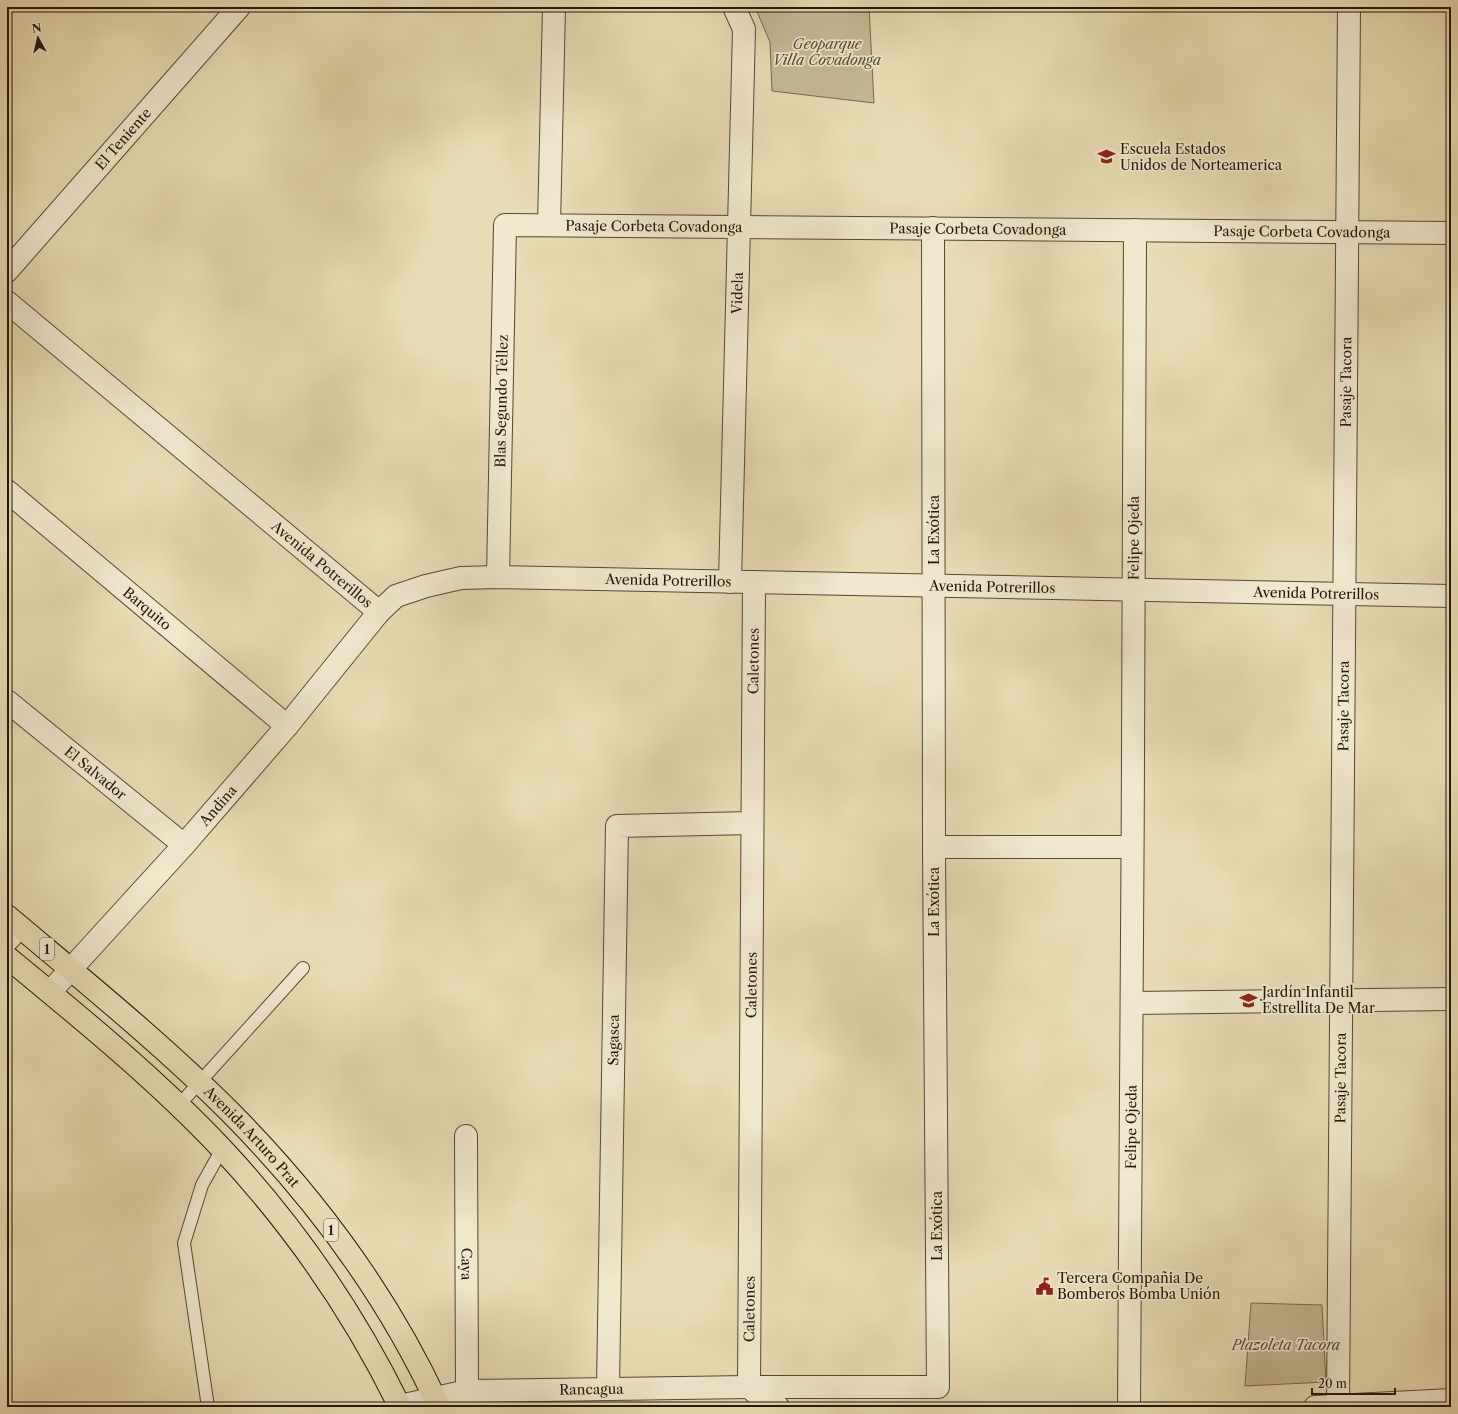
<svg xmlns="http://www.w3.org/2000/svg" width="1458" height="1414" viewBox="0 0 1458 1414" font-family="'Libre Caslon Text',serif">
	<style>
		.green { fill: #c7ba96; stroke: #756850 }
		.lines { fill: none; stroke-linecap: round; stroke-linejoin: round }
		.lane-casing { stroke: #544834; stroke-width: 14 }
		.street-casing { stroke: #544834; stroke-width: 24 }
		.highway-casing { stroke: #231709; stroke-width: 24 }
		.lane { stroke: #f1e8ce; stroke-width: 12 }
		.street { stroke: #f1e8ce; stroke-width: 22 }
		.highway { stroke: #e9dbb3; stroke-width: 22 }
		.labels { text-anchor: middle; stroke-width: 3.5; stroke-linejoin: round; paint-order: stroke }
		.shield { fill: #f1e8ce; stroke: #615644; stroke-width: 1 }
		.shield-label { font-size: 13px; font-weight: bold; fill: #231709 }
		.park-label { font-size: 14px; font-style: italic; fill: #544833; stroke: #f1e8ce }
		.street-label { font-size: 14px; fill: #231709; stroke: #f1e8ce }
		.poi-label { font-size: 14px; fill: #231709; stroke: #f1e8ce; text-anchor: start }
	</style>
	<rect width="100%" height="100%" fill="#e9dbb3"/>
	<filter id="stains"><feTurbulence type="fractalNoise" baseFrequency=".005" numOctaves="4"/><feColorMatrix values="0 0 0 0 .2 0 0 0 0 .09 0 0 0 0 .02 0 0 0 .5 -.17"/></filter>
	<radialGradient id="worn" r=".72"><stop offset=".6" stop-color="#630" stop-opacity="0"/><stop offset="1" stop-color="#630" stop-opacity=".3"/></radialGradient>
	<path class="green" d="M755,7H869L874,103L772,91L770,42Z
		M1251,1303L1322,1305L1326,1382L1245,1386Z"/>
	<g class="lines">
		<defs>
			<path id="lane" d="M7,948L24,930
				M179,1105L303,968
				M208,1407L184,1243L202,1185L222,1149"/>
			<g id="street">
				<path d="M549,225L554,7"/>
				<path id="s1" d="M7,271L239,7"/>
				<path id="s2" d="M7,302L379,612"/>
				<path id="s3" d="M7,491L287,726"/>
				<path id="s4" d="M498,577L505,225L1451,233"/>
				<path id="s5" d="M730,582L744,29L734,7"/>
				<path id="s6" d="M7,701L184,845"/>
				<path d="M934,847H1132"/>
				<path id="s7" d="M50,992L184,845L287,726L379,612L396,596L426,586L461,578L498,577L1451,596"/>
				<path d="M1133,1003L1451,999"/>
				<path id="s8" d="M466,1136L467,1391"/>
				<path id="s9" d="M749,1387L754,582"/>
				<path d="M749,1387L765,1401L778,1407"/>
				<path id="s10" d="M608,1388L617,826L752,823"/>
				<path id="s11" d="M400,1406L467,1391L749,1387H938L934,847L933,228"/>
				<path id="s12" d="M1338,1406L1349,7"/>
				<path id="s13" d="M1129,1407C1133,1015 1133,622 1135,230"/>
				<path d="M1315,1407L1451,1400"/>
			</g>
			<g id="highway">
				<path id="s14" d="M7,916C83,980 161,1043 231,1113C315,1198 389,1298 439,1407"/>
				<path d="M7,957C80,1017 157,1080 222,1149C293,1225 354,1313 400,1407"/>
			</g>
		</defs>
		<use href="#lane" class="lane-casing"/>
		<use href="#street" class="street-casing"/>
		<use href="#highway" class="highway-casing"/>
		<use href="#lane" class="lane"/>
		<use href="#street" class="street"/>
		<use href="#highway" class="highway"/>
	</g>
	<defs>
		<symbol id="school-bare" viewBox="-9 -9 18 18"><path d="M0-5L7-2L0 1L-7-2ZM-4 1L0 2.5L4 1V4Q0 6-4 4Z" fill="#8f2418" stroke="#f1e8ce" stroke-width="2.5" paint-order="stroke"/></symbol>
		<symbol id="civic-bare" viewBox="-9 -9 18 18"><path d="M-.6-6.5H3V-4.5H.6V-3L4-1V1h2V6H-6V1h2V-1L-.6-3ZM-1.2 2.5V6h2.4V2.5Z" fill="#8f2418" stroke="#f1e8ce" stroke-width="2.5" paint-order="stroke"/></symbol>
	</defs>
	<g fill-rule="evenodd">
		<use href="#school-bare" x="1094" y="144" width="25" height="25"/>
		<use href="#school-bare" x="1236" y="988" width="25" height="25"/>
		<use href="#civic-bare" x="1032" y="1274" width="25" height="25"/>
	</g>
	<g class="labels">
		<g class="shield">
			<rect x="40" y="938" width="14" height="22" rx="3"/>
			<rect x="324" y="1219" width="14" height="22" rx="3"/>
		</g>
		<g class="shield-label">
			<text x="47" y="954">1</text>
			<text x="331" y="1235">1</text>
		</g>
		<g class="park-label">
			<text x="827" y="49">Geoparque<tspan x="827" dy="16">Villa Covadonga</tspan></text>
			<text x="1286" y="1350">Plazoleta Tacora</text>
		</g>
		<g class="street-label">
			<text dy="5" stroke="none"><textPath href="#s1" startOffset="176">El Teniente</textPath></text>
			<text dy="5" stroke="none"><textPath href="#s4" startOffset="501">Pasaje Corbeta Covadonga</textPath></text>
			<text dy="5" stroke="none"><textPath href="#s4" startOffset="825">Pasaje Corbeta Covadonga</textPath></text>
			<text dy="5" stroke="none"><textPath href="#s4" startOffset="1149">Pasaje Corbeta Covadonga</textPath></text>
			<text dy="5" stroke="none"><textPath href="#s5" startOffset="289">Videla</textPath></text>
			<text dy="5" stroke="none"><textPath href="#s12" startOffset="1024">Pasaje Tacora</textPath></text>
			<text dy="5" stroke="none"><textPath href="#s4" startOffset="176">Blas Segundo Téllez</textPath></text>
			<text transform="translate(934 530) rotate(-90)" y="5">La Exótica</text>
			<text dy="5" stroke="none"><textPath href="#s13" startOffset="869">Felipe Ojeda</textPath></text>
			<text dy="5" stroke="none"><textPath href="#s2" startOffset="410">Avenida Potrerillos</textPath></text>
			<text dy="5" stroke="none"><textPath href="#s7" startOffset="801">Avenida Potrerillos</textPath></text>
			<text dy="5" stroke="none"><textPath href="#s7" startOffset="1125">Avenida Potrerillos</textPath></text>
			<text dy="5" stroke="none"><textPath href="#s7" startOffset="1449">Avenida Potrerillos</textPath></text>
			<text dy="5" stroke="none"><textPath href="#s3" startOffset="183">Barquito</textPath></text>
			<text dy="5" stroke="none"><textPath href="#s9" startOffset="726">Caletones</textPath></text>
			<text dy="5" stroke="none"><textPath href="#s12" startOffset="700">Pasaje Tacora</textPath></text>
			<text dy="5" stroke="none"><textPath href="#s6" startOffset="114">El Salvador</textPath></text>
			<text dy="5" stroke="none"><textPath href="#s7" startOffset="251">Andina</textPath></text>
			<text transform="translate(934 902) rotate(-90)" y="5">La Exótica</text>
			<text dy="5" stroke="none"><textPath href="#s9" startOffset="402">Caletones</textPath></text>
			<text dy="5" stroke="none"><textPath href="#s10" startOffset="348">Sagasca</textPath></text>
			<text dy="5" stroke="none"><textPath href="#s12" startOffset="328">Pasaje Tacora</textPath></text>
			<text dy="5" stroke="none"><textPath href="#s13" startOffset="280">Felipe Ojeda</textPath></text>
			<text dy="5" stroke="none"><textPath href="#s14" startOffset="330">Avenida Arturo Prat</textPath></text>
			<text transform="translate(937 1226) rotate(-90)" y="5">La Exótica</text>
			<text dy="5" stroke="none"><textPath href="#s8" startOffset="128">Caya</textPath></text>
			<text dy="5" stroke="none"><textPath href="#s9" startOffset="78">Caletones</textPath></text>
			<text dy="5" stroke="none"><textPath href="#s11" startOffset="193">Rancagua</textPath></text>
		</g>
		<g class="poi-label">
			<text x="1120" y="154">Escuela Estados<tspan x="1120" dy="16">Unidos de Norteamerica</tspan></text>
			<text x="1262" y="997">Jardín Infantil<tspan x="1262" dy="16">Estrellita De Mar</tspan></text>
			<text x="1057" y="1283">Tercera Compañia De<tspan x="1057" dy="16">Bomberos Bomba Unión</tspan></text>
		</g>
	</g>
	<rect width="1458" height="1414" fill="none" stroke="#e9dbb3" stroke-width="24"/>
	<rect x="8" y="8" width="1442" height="1398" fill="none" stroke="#231709" stroke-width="2"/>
	<rect x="12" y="12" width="1434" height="1390" fill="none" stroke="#231709"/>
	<g transform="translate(38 38) rotate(352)" stroke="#f1e8ce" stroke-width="3" paint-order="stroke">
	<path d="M0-3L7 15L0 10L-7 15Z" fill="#231709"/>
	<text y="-6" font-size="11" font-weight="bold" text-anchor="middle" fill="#231709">N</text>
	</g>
	<path d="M1312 1388v6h83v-6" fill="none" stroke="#231709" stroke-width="2"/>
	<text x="1318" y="1388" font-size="12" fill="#231709" stroke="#f1e8ce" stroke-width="3" paint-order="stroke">20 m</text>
	<rect width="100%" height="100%" filter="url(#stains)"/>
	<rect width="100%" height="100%" fill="url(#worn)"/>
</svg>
